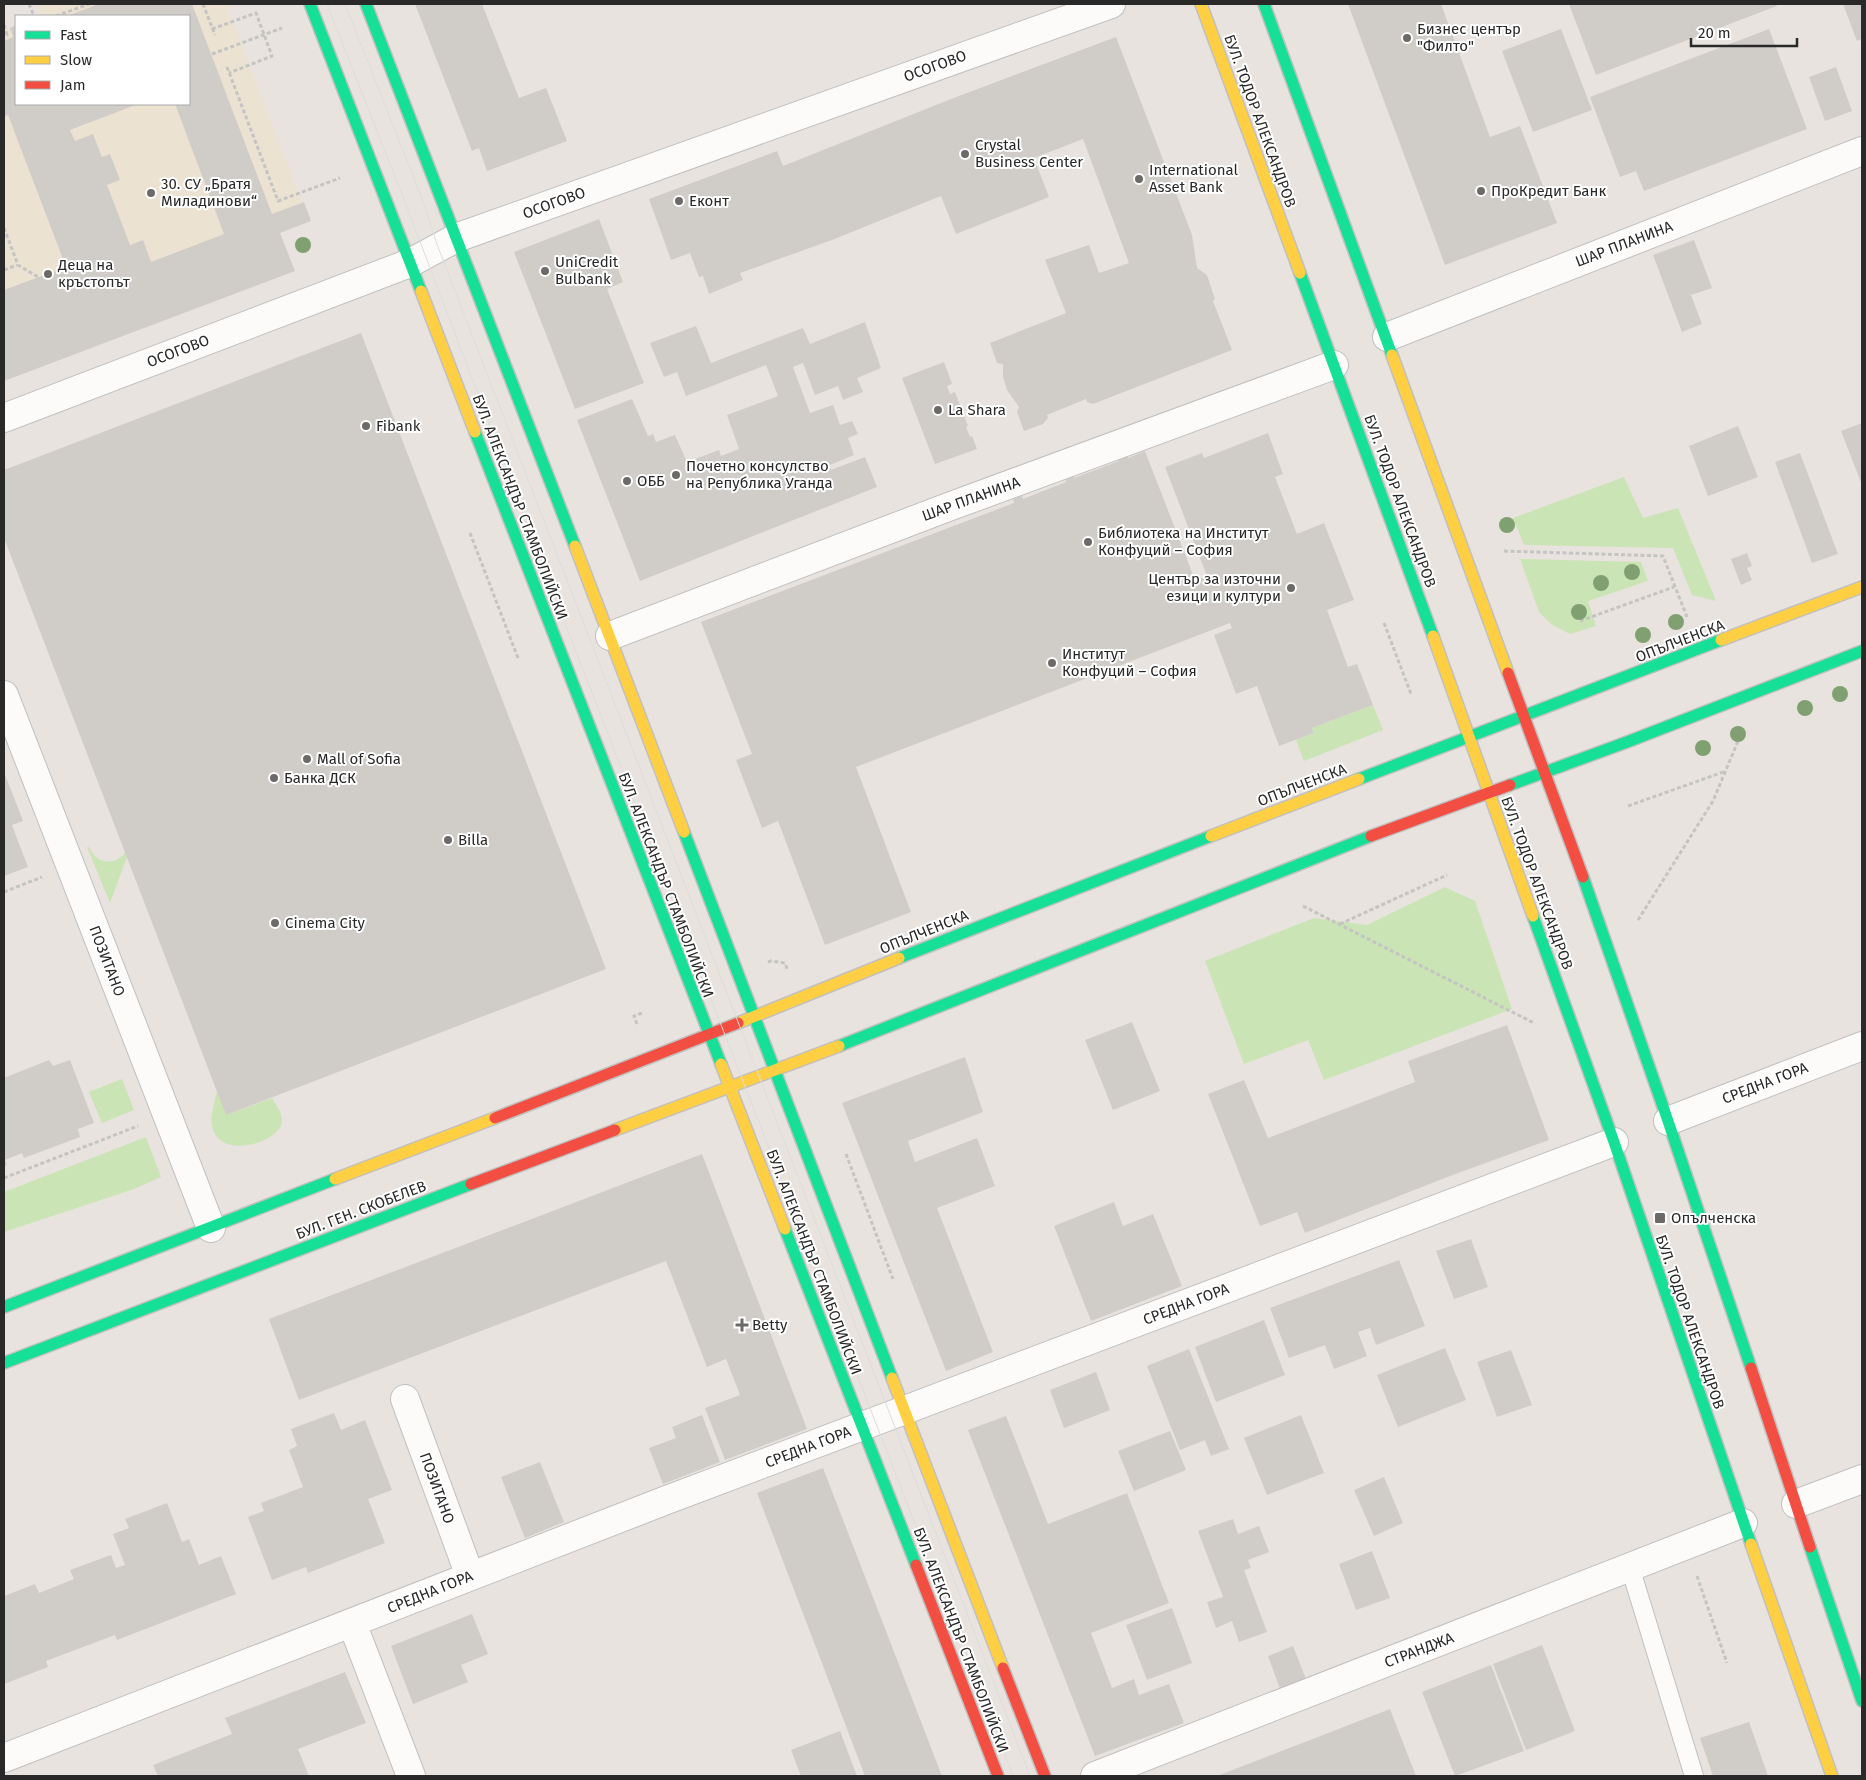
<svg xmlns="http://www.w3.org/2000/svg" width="1866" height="1780" viewBox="0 0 1866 1780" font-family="'Fira Sans',sans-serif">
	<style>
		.education { fill: #ece2d2 }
		.green { fill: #cbe4b5 }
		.building { fill: #d0cdc9 }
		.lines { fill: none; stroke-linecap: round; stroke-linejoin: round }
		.lane-casing { stroke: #c1c0c0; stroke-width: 20 }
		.street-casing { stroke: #c1c0c0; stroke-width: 30 }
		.fast-casing { stroke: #c1c0c0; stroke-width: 14 }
		.slow-casing { stroke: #c1c0c0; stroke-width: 14 }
		.jam-casing { stroke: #c1c0c0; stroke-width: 14 }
		.path { stroke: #c4c4c3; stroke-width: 3; stroke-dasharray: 4 2.5; stroke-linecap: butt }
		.lane { stroke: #fcfbfa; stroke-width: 18 }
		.street { stroke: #fcfbfa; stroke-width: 28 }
		.fast { stroke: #16e098; stroke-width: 11 }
		.slow { stroke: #ffcf43; stroke-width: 11 }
		.jam { stroke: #f24e42; stroke-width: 11 }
		.tram { stroke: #ddddde; stroke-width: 1 }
		.tree { fill: #81a071 }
		.poi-dot { fill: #6c6a68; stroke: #fff; stroke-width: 2 }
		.labels { text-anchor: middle; stroke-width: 4; stroke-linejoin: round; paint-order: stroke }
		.poi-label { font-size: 15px; fill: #292929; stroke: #fff; text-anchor: start }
		.street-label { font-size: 15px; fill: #292929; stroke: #fff }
	</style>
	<rect width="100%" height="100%" fill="#e8e3de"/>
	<path class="education" d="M44,4H226L302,202H304L311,221L280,233L295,271L4,381V30L16,25V104H189V16H40L37,7Z"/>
	<path class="green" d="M1624,477L1643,518L1678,508L1716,601L1692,595L1673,548L1524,545L1513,518Z
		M1520,559L1641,562L1648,581L1588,601L1596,626L1570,634L1552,625L1539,612Z
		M1373,705L1383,730L1304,761L1296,740L1314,733L1312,728Z
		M87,847H89C96,863 113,867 125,853L127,857L110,903Z
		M1445,887L1475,901L1512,1009L1324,1080L1308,1040L1244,1064L1205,961L1314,918L1367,925Z
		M122,1079L134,1110L102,1123L89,1092Z
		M217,1091L226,1115L272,1098C276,1105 283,1114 282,1122C279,1143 219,1161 212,1126C210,1115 215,1101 217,1091Z
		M146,1137L161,1177L134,1189L4,1232V1192Z"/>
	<path class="building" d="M99,4H192L272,214L304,202L311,221L280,233L295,271L4,381V290L66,267L8,115L4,117V41L13,37L10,28L16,25V104H138L70,130L75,141L93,134L102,157L110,154L120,180L107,185L130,245L143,240L151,262L224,234L175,104H189V16H67Z
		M415,4H482L519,98L546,88L567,141L487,171L479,148L472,151Z
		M1348,4H1441L1490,137L1520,126L1557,223L1445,265Z
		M1569,4H1776L1777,6L1596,75Z
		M1843,4H1862V39L1857,41Z
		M1561,29L1592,110L1533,132L1502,51Z
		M1769,29L1807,129L1644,191L1636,171L1620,177L1590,97Z
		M1116,37L1192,235L1197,268L1207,275L1215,299L1213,301L1232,350L1093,404L1087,402L1086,399L1047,415L1048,418L1043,424L1024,431L1017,412L1019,407L1007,390L1003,377V364L997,363L990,343L1066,313L1045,260L1089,245L1099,273L1129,263L1083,139L1034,158L1049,197L956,234L941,196L832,240L740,273L743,280L709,294L703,276L699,277L690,253L671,260L649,199L777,151L783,166L951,99Z
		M1836,67L1852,111L1825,121L1809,77Z
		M599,219L623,282L607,289L644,383L575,409L514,252Z
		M1694,240L1712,288L1691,295L1702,324L1682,332L1653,255Z
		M865,322L881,368L857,378L863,392L843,400L838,386L815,395L803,363L793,367L810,413L833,405L840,425L852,421L858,434L848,438L854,455L830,465L831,470L865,457L877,487L640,581L577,420L632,399L648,436L653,434L656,442L675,435L687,462L719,450L721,456L739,449L727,415L778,396L766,365L686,396L677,372L664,377L650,343L696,326L711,363L803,328L810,344Z
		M361,333L606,969L226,1115L4,538V470Z
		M944,362L952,384L947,386L950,394L955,392L968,426L966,427L970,437L972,436L977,449L935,464L902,378Z
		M1862,423V485L1841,431Z
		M1738,426L1758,477L1708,496L1689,446Z
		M1268,433L1283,474L1275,477L1297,534L1324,523L1354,600L1327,610L1348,667L1357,664L1373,705L1312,728L1314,733L1279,746L1257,686L1236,694L1214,635L1232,628L1230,623L856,767L911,912L825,945L778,821L762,828L736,760L752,754L701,622L1014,503L1013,499L1022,496L1023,499L1066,482L1065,478L1074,475V478L1119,461L1118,457L1127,454L1128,458L1145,451L1195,580L1207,576L1165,467L1202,453L1204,458Z
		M1800,453L1838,554L1812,563L1775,462Z
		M1747,553L1752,566L1747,568L1752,580L1741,585L1731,559Z
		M4,772L23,821L12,825L28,867L4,876Z
		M1132,1022L1160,1091L1113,1110L1085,1040Z
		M1507,1025L1549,1140L1450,1176L1305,1233L1297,1212L1260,1226L1208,1094L1244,1080L1268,1138L1415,1082L1408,1061Z
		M965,1057L983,1112L908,1141L915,1162L977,1138L995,1186L937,1208L993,1352L946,1371L842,1103Z
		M49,1060L53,1066L70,1060L94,1123L78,1129L80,1137L24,1158L22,1153L5,1160L7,1165L4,1166V1078Z
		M702,1154L807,1429L725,1460L705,1408L740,1395L726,1359L707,1367L666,1261L299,1400L269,1319Z
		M1114,1202L1123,1226L1153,1214L1182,1286L1091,1321L1054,1226Z
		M1471,1239L1488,1287L1454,1299L1436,1251Z
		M1399,1260L1425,1326L1376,1345L1370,1328L1358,1332L1367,1356L1334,1369L1325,1345L1289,1358L1270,1308Z
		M1264,1320L1285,1375L1216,1402L1195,1347Z
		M1445,1348L1466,1400L1398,1427L1377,1375Z
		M1189,1349L1229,1449L1211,1456L1205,1440L1180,1450L1147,1366Z
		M1511,1350L1532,1405L1497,1417L1477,1362Z
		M1096,1372L1110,1410L1064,1428L1050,1390Z
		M334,1413L341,1430L365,1420L392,1490L368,1499L385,1543L308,1573L306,1567L272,1580L248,1517L264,1511L261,1503L303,1487L289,1450L297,1446L291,1429Z
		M702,1415L720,1462L663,1484L649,1448L676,1438L672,1427Z
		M1301,1415L1324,1473L1267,1495L1244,1438Z
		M1006,1416L1048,1524L1127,1493L1169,1603L1091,1633L1112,1688L1134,1679L1139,1695L1169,1684L1184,1723L1095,1756L968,1430Z
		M1170,1431L1186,1470L1134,1491L1118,1451Z
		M540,1462L564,1522L525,1538L501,1477Z
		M823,1468L942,1776H865L757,1493Z
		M1384,1477L1403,1523L1374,1536L1354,1490Z
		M167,1503L182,1542L189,1539L199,1565L221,1556L236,1594L117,1640L115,1635L46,1661L48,1667L4,1684V1596L35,1584L39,1593L74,1579L70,1570L111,1555L116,1568L125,1565L113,1534L129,1528L125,1519Z
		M1233,1519L1238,1534L1259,1526L1269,1552L1248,1560L1251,1568L1244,1570L1267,1632L1239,1642L1232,1621L1216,1628L1207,1602L1223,1597L1198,1531Z
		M1372,1551L1390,1598L1356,1610L1339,1564Z
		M1172,1608L1192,1663L1147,1680L1126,1625Z
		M472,1614L488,1654L461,1665L468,1682L413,1704L391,1646Z
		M1542,1645L1575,1731L1526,1750L1493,1664Z
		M1293,1646L1306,1679L1280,1689L1268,1656Z
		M1491,1665L1524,1751L1455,1776L1422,1692Z
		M345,1672L366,1723L298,1749L309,1776H158L153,1765L232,1734L225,1718Z
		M1390,1709L1416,1776H1217Z
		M1749,1722L1768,1776H1713L1700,1738Z
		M840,1731L857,1776H801L791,1750Z"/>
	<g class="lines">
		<defs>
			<path id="lane" d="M1630,1567L1694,1776"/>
			<path id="street" d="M1387,337L1862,151
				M4,418L410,263L456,238L1111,4
				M610,636L951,506L1334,365
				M4,695L211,1228
				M1668,1121L1862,1046
				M405,1399L470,1576
				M1796,1504L1862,1479
				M352,1623L411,1776
				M4,1758L664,1501L1614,1142
				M1095,1776L1743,1523"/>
			<path id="fast" d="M310,4L421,291
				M366,4L575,546
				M1264,4L1392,355
				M1300,273L1433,636
				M475,432L721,1064
				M1359,779L1721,640
				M1510,785L1627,742L1862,651
				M684,832L892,1378
				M1583,877L1668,1121L1751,1368
				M1533,916L1614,1142L1751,1544
				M899,958L1211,836
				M839,1046L1371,836
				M785,1229L916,1565
				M4,1307L335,1179
				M4,1363L471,1184
				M1810,1547L1862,1701"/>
			<path id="slow" d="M1201,4L1300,273
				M421,291L475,432
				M1392,355L1508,673
				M575,546L684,832
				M1433,636L1533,916
				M1721,640L1862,587
				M1211,836L1359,779
				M738,1023L899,958
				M721,1064L785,1229
				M615,1130L839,1046
				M335,1179L495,1118
				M892,1378L1003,1668
				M1751,1544L1832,1776"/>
			<path id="jam" d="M1508,673L1583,877
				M1371,836L1510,785
				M495,1118L738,1023
				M471,1184L615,1130
				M1751,1368L1810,1547
				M916,1565L998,1776
				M1003,1668L1045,1776"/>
		</defs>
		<use href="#lane" class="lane-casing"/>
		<use href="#street" class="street-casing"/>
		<use href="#fast" class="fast-casing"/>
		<use href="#slow" class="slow-casing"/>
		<use href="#jam" class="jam-casing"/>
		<path class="path" d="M29,4L34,16
			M203,4L215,35
			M56,16L89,4
			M4,25L7,35L4,36
			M212,29L256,13L272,56L229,73
			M212,54L282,28
			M227,67L278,201L340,178
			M4,228L18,265L38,277
			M4,270L17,265
			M470,533L518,658
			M1504,551L1663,556L1687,617
			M1580,621L1674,587
			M1384,623L1411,694
			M1628,806L1726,771
			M4,892L42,877
			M1303,906L1534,1023
			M1638,920L1713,801L1738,741
			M1340,924L1447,875
			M768,962L771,961L785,963L787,969
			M637,1024L634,1016L642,1013
			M846,1154L893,1279
			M4,1178L138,1126
			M1697,1576L1727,1663"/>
		<use href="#lane" class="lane"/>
		<use href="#street" class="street"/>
		<use href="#fast" class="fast"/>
		<use href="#slow" class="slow"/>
		<use href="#jam" class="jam"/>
		<path class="tram" d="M327,4L405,202L568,631L1013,1776
			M345,4L421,196L438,247L1030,1776"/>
	</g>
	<g class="tree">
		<circle cx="303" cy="245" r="8"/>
		<circle cx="1507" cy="525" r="8"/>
		<circle cx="1632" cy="572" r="8"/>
		<circle cx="1601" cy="583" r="8"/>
		<circle cx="1579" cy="612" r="8"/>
		<circle cx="1676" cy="622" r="8"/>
		<circle cx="1643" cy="635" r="8"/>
		<circle cx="1840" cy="694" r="8"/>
		<circle cx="1805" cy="708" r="8"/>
		<circle cx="1738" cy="734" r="8"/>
		<circle cx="1703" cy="748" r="8"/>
	</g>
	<g class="poi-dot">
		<circle cx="1407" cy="38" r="5"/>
		<circle cx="965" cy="154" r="5"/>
		<circle cx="1139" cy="179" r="5"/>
		<circle cx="1481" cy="191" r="5"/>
		<circle cx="151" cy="193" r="5"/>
		<circle cx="679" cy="201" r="5"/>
		<circle cx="545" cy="271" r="5"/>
		<circle cx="48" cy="274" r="5"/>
		<circle cx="938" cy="410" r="5"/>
		<circle cx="366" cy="426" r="5"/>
		<circle cx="676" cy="475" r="5"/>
		<circle cx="627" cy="481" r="5"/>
		<circle cx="1088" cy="542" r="5"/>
		<circle cx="1291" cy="588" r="5"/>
		<circle cx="1052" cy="663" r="5"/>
		<circle cx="307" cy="759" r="5"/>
		<circle cx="274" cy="778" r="5"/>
		<circle cx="448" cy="840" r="5"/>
		<circle cx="275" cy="923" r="5"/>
		<rect x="1654" y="1212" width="12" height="12" rx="2.5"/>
		<path d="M739.5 1317.5h5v5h5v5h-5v5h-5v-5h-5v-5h5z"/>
	</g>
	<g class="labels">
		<g class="poi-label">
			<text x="1417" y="34">Бизнес център<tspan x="1417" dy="17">"Филто"</tspan></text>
			<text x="975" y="150">Crystal<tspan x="975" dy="17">Business Center</tspan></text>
			<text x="1149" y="175">International<tspan x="1149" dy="17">Asset Bank</tspan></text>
			<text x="161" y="189">30. СУ „Братя<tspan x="161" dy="17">Миладинови“</tspan></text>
			<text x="1491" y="196">ПроКредит Банк</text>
			<text x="689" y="206">Еконт</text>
			<text x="555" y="267">UniCredit<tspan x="555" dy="17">Bulbank</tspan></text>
			<text x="58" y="270">Деца на<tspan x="58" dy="17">кръстопът</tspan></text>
			<text x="948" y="415">La Shara</text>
			<text x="376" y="431">Fibank</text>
			<text x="686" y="471">Почетно консулство<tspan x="686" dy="17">на Република Уганда</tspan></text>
			<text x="637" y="486">ОББ</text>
			<text x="1098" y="538">Библиотека на Институт<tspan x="1098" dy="17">Конфуций – София</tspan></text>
			<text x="1281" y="584" text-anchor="end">Център за източни<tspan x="1281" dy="17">езици и култури</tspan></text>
			<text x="1062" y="659">Институт<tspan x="1062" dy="17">Конфуций – София</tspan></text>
			<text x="317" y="764">Mall of Sofia</text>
			<text x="284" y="783">Банка ДСК</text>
			<text x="458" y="845">Billa</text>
			<text x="285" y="928">Cinema City</text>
			<text x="1671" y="1223">Опълченска</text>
			<text x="752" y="1330">Betty</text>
		</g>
		<g class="street-label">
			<text transform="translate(935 66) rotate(-20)" y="5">ОСОГОВО</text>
			<text transform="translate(1260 121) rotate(70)" y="5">БУЛ. ТОДОР АЛЕКСАНДРОВ</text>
			<text transform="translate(554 203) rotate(-20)" y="5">ОСОГОВО</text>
			<text transform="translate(1624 244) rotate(-21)" y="5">ШАР ПЛАНИНА</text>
			<text transform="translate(178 351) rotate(-21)" y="5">ОСОГОВО</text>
			<text transform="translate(971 499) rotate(-20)" y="5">ШАР ПЛАНИНА</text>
			<text transform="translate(1400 501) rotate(70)" y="5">БУЛ. ТОДОР АЛЕКСАНДРОВ</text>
			<text transform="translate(520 507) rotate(69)" y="5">БУЛ. АЛЕКСАНДЪР СТАМБОЛИЙСКИ</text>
			<text transform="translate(1680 641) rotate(-21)" y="5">ОПЪЛЧЕНСКА</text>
			<text transform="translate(1302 785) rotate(-21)" y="5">ОПЪЛЧЕНСКА</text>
			<text transform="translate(1537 883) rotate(70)" y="5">БУЛ. ТОДОР АЛЕКСАНДРОВ</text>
			<text transform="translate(666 885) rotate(69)" y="5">БУЛ. АЛЕКСАНДЪР СТАМБОЛИЙСКИ</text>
			<text transform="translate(924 932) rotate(-22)" y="5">ОПЪЛЧЕНСКА</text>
			<text transform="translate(107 961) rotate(69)" y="5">ПОЗИТАНО</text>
			<text transform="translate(1765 1083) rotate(-21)" y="5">СРЕДНА ГОРА</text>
			<text transform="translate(361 1210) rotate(-21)" y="5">БУЛ. ГЕН. СКОБЕЛЕВ</text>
			<text transform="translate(814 1262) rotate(69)" y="5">БУЛ. АЛЕКСАНДЪР СТАМБОЛИЙСКИ</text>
			<text transform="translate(1186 1304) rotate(-21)" y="5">СРЕДНА ГОРА</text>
			<text transform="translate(1690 1322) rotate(71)" y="5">БУЛ. ТОДОР АЛЕКСАНДРОВ</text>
			<text transform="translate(808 1447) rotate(-21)" y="5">СРЕДНА ГОРА</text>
			<text transform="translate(437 1488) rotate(70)" y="5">ПОЗИТАНО</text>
			<text transform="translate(430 1592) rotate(-22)" y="5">СРЕДНА ГОРА</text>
			<text transform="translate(961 1640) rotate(69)" y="5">БУЛ. АЛЕКСАНДЪР СТАМБОЛИЙСКИ</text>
			<text transform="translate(1419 1650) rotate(-21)" y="5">СТРАНДЖА</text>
		</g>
	</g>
	<rect width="1866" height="1780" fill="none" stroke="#292929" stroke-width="10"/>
	<rect x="15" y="15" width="175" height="90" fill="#ffffff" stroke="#a9a9a9"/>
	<rect x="25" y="31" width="25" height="8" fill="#16e098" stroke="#a9a9a9"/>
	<text x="60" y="40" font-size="15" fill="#292929">Fast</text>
	<rect x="25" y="56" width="25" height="8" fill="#ffcf43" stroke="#a9a9a9"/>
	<text x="60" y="65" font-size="15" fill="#292929">Slow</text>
	<rect x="25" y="81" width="25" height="8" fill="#f24e42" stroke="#a9a9a9"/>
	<text x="60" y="90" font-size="15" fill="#292929">Jam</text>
	<path d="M1691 38v8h106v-8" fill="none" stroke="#292929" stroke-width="2.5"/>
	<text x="1698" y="38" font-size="15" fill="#292929" stroke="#ffffff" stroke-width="4" paint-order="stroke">20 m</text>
</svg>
